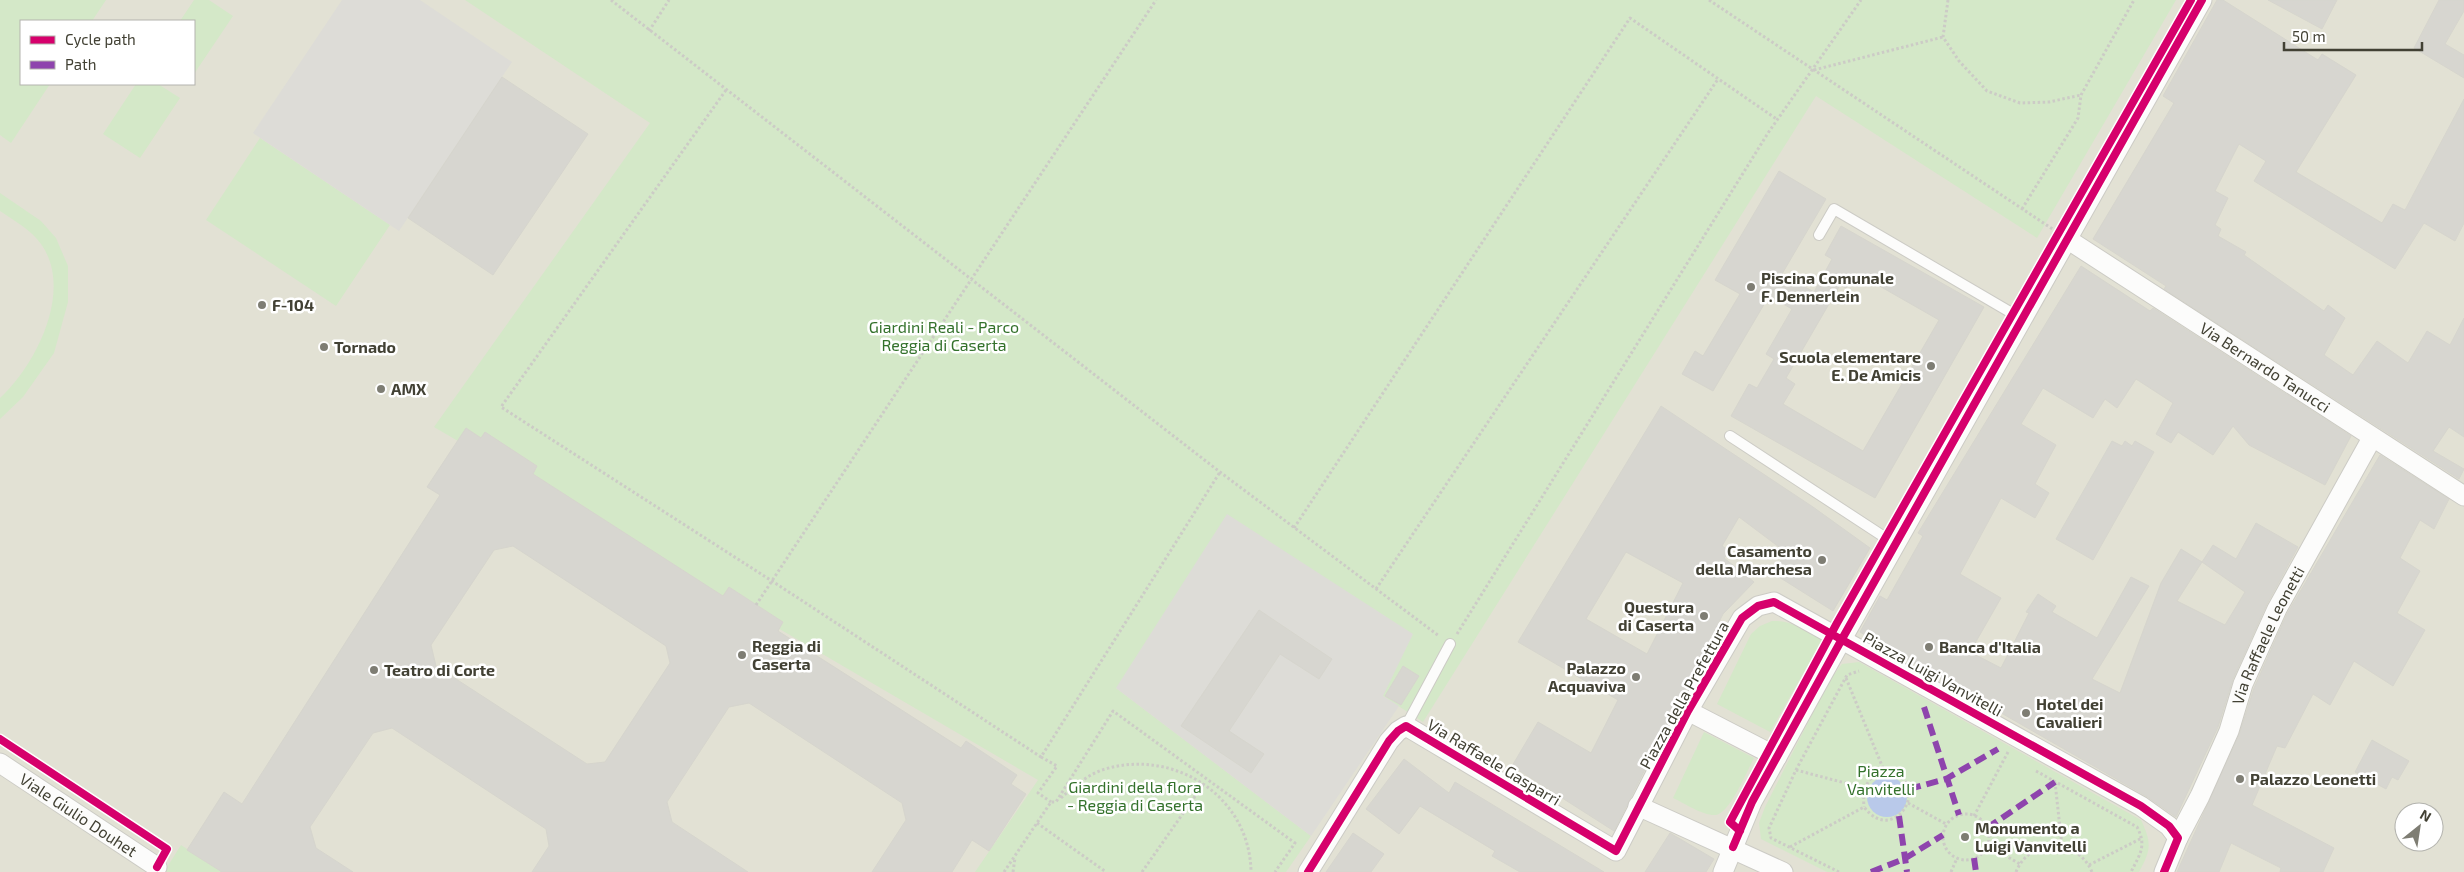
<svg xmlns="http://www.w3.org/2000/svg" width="2464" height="872" viewBox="0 0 2464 872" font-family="'Exo 2',sans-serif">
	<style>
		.residential { fill: #e2e1d4; fill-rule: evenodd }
		.green { fill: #d4e8c8 }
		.parking { fill: #dddcd7 }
		.water { fill: #b9c9ea }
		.building { fill: #d7d6d0; stroke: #d6d5cd; fill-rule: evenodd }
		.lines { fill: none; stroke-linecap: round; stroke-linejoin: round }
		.service-casing { stroke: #cccbc5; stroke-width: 12 }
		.minor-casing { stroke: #cccbc5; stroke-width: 21 }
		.path { stroke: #cccbc6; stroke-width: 3; stroke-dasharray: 2.5 2.5; stroke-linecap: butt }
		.service { stroke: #fcfcfb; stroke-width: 10 }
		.minor { stroke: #fcfcfb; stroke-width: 19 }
		.quiet { stroke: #8e44ad; stroke-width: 6; stroke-dasharray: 12 6; stroke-linecap: butt }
		.cycleway-casing { stroke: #fff; stroke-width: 11 }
		.cycleway { stroke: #d6006c; stroke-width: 8 }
		.poi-dot { fill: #7e7d73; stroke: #fff; stroke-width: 2 }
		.labels { text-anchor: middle; stroke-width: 5; stroke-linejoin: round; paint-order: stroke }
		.poi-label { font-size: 16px; font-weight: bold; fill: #424134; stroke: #fff; text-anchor: start }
		.park-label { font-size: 16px; fill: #33712b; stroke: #fff }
		.street-label { font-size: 16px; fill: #424134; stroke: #fff }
	</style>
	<rect width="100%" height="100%" fill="#eeede7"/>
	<path class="residential" d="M0,0H2464V872H0ZM21,21H194V84H21ZM2404,812H2434V842H2404Z"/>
	<path class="green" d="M0,0H106L92,21H21V84H50L11,143L0,135Z
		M194,0H209L233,16L194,74V21H180Z
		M465,0H2176L2037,238L1816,96L1423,722L1383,696L1116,688L1311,836L1286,872H975L1038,780L434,427L650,123Z
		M136,84H158L180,98L140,158L103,134Z
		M260,138L390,225L336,306L206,220Z
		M0,193L41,221L56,238L68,266V302L54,353L23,397L0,419V398C36,365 74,290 41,244C31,230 15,221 0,211Z
		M1772,621C1791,620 1806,631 1822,640L1770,732L1717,704L1751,634L1760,626Z
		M1859,662L2141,820C2152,843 2151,850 2139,872H1827L1761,839L1759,823L1765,807L1829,681L1842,664Z
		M1704,732L1754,758C1747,771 1730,813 1716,815C1703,816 1684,803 1673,798Z
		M181,845L222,872H164Z"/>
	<path class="parking" d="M342,0H420L512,62L399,231L253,133Z
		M1227,514L1413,634L1383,696L1399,706L1311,836L1116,688Z"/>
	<path class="water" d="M1867 797a20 20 0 1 1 40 0a20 20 0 1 1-40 0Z"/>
	<path class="building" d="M2217,0H2223L2318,60L2322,54L2356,75L2296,172L2382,223L2393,204L2405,210L2464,99V223L2455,241L2424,223L2395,269L2254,181L2266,161L2239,144L2215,191L2228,198L2215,225L2221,229L2218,236L2246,252L2244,255L2324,311L2328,305L2345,318L2324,355L2353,375L2377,341L2408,363L2427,331L2450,345L2464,318V437L2449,427L2433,451L2464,469L2459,479L2164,289L2166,286L2093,239L2174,103L2163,96Z
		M2268,0H2337L2322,29Z
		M2439,0H2464V11L2445,44L2464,55V78L2414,48Z
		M502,77L588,134L493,275L408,218Z
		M1779,171L1826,199L1782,274L1814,292L1832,259L1825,255L1841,226L1984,307L1875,498L1731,416L1749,384L1757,388L1774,359L1766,354L1792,309L1769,296L1713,391L1682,374L1695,351L1703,356L1740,294L1715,280ZM1855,272L1939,320L1863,451L1783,404L1795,384L1786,378L1840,285L1846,288Z
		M2081,266L2150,311L2153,308L2351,436L2325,485L2249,445L2233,426L2213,455L2178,432L2171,443L2156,434L2173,403L2136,379L2117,408L2105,399L2093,418L2043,388L2021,424L2056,445L2035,484L2049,493L2035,518L2001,498L1960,574L2001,598L1970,652L2001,668L2029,613L2026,612L2038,594L2056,606L2052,612L2097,638L2131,577L2149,586L2092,679L2120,693L2161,583L2181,549L2202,562L2213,545L2236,559L2256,523L2298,547L2267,604L2233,679L2218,727L2176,817L2146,796L1860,632L1880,596L1887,600L1923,536L1918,533ZM2202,562L2245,592L2225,625L2177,601Z
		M1661,406L1813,507L1870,548L1833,611L1771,572L1787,553L1739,517L1722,546L1730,551L1724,558L1754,582L1723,614L1614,831L1512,766L1538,722L1591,753L1618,700L1518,642ZM1626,552L1683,583L1647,654L1586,619Z
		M466,428L481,438L485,432L537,466L533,474L723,596L729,587L783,622L778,631L961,748L966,741L1017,775L1011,784L1026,794L989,851L972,840L952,872H872L906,820L902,803L749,703L729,707L667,802L672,822L748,872H532L549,846L546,829L392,728L373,733L310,827L316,848L353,872H222L187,850L224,792L242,804L440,495L427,487ZM513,546L666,646L670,663L605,762L587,764L436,666L431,645L494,550Z
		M2112,441L2122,446L2125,441L2132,446L2135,441L2154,452L2093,560L2056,539Z
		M2380,455L2449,499L2434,529L2420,520L2400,558L2420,571L2397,613L2425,630L2393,686L2354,661L2330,705L2313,694L2285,748L2277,746L2252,805L2334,848L2323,872H2280L2281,868L2231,843L2219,872H2177L2239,735L2254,688L2287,614Z
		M1259,610L1332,659L1319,679L1280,654L1229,731L1264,754L1251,773L1181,726Z
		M1403,666L1419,676L1401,705L1385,696Z
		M2372,740L2409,761L2398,780L2392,777L2386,789L2355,772Z
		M1404,759L1449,793L1455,782L1604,872H1520L1492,856L1495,851L1420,806L1399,834L1366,809Z
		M1353,833L1384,854L1371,872H1326Z
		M1670,833L1714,859L1706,872H1645Z"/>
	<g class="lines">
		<defs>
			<path id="service" d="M1819,235L1834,209L2022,319
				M1730,436L1895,544
				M1406,726L1450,644"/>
			<g id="minor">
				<path id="s1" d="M2067,239L2464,496"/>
				<path d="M1688,711L1777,757"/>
				<path id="s2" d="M0,763L157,867"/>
				<path d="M1638,806L1783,872"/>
				<path id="s3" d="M2178,838L2200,796L2229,731L2243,684L2277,609L2372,438"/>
				<path d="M1308,872L1389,741L1398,731L1406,726L1616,851L1688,711L1742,618L1758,606L1774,602L2141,806L2169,826L2178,838L2164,872"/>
				<path d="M1723,872L1752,802L1842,639L2202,0"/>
			</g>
		</defs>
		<use href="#service" class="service-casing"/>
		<use href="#minor" class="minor-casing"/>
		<path class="path" d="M611,0L1220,472L1439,636
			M1709,0L2054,230
			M1948,0L1943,37L1959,61L1987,91L2020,103L2049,102L2081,95
			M649,31L669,0
			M1814,70L1943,37
			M726,90L501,407L772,581L1041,757L1220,472
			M2022,209L2078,118L2081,95L2134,0
			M1294,528L1630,18L1778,120
			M1376,589L1718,79
			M756,605L1156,0
			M1457,634L1768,133L1861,0
			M1846,678L1885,773
			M1041,757L1057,766L1038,793L1051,802
			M1796,770L1864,788
			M2036,771L2137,827C2147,846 2140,854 2131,872
			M2055,782L2062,846
			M1061,798C1073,787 1086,776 1102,770C1172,747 1250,795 1251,872
			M1908,803L1946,824
			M1943 837a23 23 0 1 1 46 0a23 23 0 1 1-46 0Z
			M1974,816L2008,752
			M1037,823L1106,872
			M1987,845L2020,864
			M1790,847L1864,807C1894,847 1931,784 1893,774C1869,768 1862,788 1864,807
			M2089,865L2142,838
			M1004,872L1051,802H1056L1113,711L1295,843L1275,872
			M1013,872L1015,858
			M1142,872L1205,782
			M1839,872L1771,838L1769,828L1796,770L1847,675L1859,671
			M1951,872L1957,858
			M2016,872C2030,837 2078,838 2092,872"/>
		<use href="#service" class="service"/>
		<use href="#minor" class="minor"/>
		<path class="quiet" d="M1924,707L1959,815
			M1909,789L1946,779L1998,749
			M1899,816L1907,872
			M1987,828L2055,782
			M1974,858L1976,872
			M1871,872L1904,859L1943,835"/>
		<defs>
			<path id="cycleway" d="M0,739L167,849L157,867
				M1740,831L1730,822L1837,623L2191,0
				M1733,847L1752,802L1842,639L2202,0
				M1308,872L1389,741L1398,731L1406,726L1616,851L1688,711L1742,618L1758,606L1774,602L2141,806L2169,826L2178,838L2164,872"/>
		</defs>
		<use href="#cycleway" class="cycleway-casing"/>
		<use href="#cycleway" class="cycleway"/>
	</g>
	<g class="poi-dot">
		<circle cx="1751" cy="287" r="5"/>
		<circle cx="262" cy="305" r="5"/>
		<circle cx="324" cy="347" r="5"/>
		<circle cx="1931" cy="366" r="5"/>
		<circle cx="381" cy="389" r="5"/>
		<circle cx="1822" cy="560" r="5"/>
		<circle cx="1704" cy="616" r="5"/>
		<circle cx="1929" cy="647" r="5"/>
		<circle cx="742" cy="655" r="5"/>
		<circle cx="374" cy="670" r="5"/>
		<circle cx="1636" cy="677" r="5"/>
		<circle cx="2026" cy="713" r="5"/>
		<circle cx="2240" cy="779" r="5"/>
		<circle cx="1965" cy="837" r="5"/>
	</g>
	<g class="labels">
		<g class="poi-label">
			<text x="1761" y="284">Piscina Comunale<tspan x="1761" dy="18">F. Dennerlein</tspan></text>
			<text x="272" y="311">F-104</text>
			<text x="334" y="353">Tornado</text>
			<text x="1921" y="363" text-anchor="end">Scuola elementare<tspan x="1921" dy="18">E. De Amicis</tspan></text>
			<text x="391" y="395">AMX</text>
			<text x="1812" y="557" text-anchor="end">Casamento<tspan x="1812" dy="18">della Marchesa</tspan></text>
			<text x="1694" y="613" text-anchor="end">Questura<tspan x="1694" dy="18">di Caserta</tspan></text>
			<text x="752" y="652">Reggia di<tspan x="752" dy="18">Caserta</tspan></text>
			<text x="1939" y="653">Banca d'Italia</text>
			<text x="1626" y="674" text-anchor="end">Palazzo<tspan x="1626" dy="18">Acquaviva</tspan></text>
			<text x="384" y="676">Teatro di Corte</text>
			<text x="2036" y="710">Hotel dei<tspan x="2036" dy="18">Cavalieri</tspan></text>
			<text x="2250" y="785">Palazzo Leonetti</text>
			<text x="1975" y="834">Monumento a<tspan x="1975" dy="18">Luigi Vanvitelli</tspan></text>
		</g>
		<g class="park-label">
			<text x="944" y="333">Giardini Reali - Parco<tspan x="944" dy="18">Reggia di Caserta</tspan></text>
			<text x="1881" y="777">Piazza<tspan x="1881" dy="18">Vanvitelli</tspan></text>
			<text x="1135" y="793">Giardini della flora<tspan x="1135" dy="18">- Reggia di Caserta</tspan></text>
		</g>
		<g class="street-label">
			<text dy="6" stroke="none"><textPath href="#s1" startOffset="236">Via Bernardo Tanucci</textPath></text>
			<text dy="6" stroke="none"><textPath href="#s3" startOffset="222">Via Raffaele Leonetti</textPath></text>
			<text transform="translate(1933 674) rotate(29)" y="6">Piazza Luigi Vanvitelli</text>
			<text transform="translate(1684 695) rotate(-61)" y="6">Piazza della Prefettura</text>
			<text transform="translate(1494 762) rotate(31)" y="6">Via Raffaele Gasparri</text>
			<text dy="6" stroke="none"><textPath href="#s2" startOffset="94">Viale Giulio Douhet</textPath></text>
		</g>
	</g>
	<rect x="20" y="20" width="175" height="65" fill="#ffffff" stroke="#b3b3ae"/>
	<rect x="30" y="36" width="25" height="8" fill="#d6006c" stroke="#b3b3ae"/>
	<text x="65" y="45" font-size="15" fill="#424134">Cycle path</text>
	<rect x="30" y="61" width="25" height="8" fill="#8e44ad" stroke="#b3b3ae"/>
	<text x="65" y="70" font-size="15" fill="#424134">Path</text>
	<g transform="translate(2419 827) rotate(30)"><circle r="24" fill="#ffffff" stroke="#b3b3ae"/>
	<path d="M0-4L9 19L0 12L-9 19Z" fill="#7e7d73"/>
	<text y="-8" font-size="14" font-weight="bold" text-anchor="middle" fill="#424134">N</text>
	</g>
	<path d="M2284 42v8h138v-8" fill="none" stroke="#424134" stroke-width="2.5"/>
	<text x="2292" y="42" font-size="15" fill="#424134" stroke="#ffffff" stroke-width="4" paint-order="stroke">50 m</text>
</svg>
